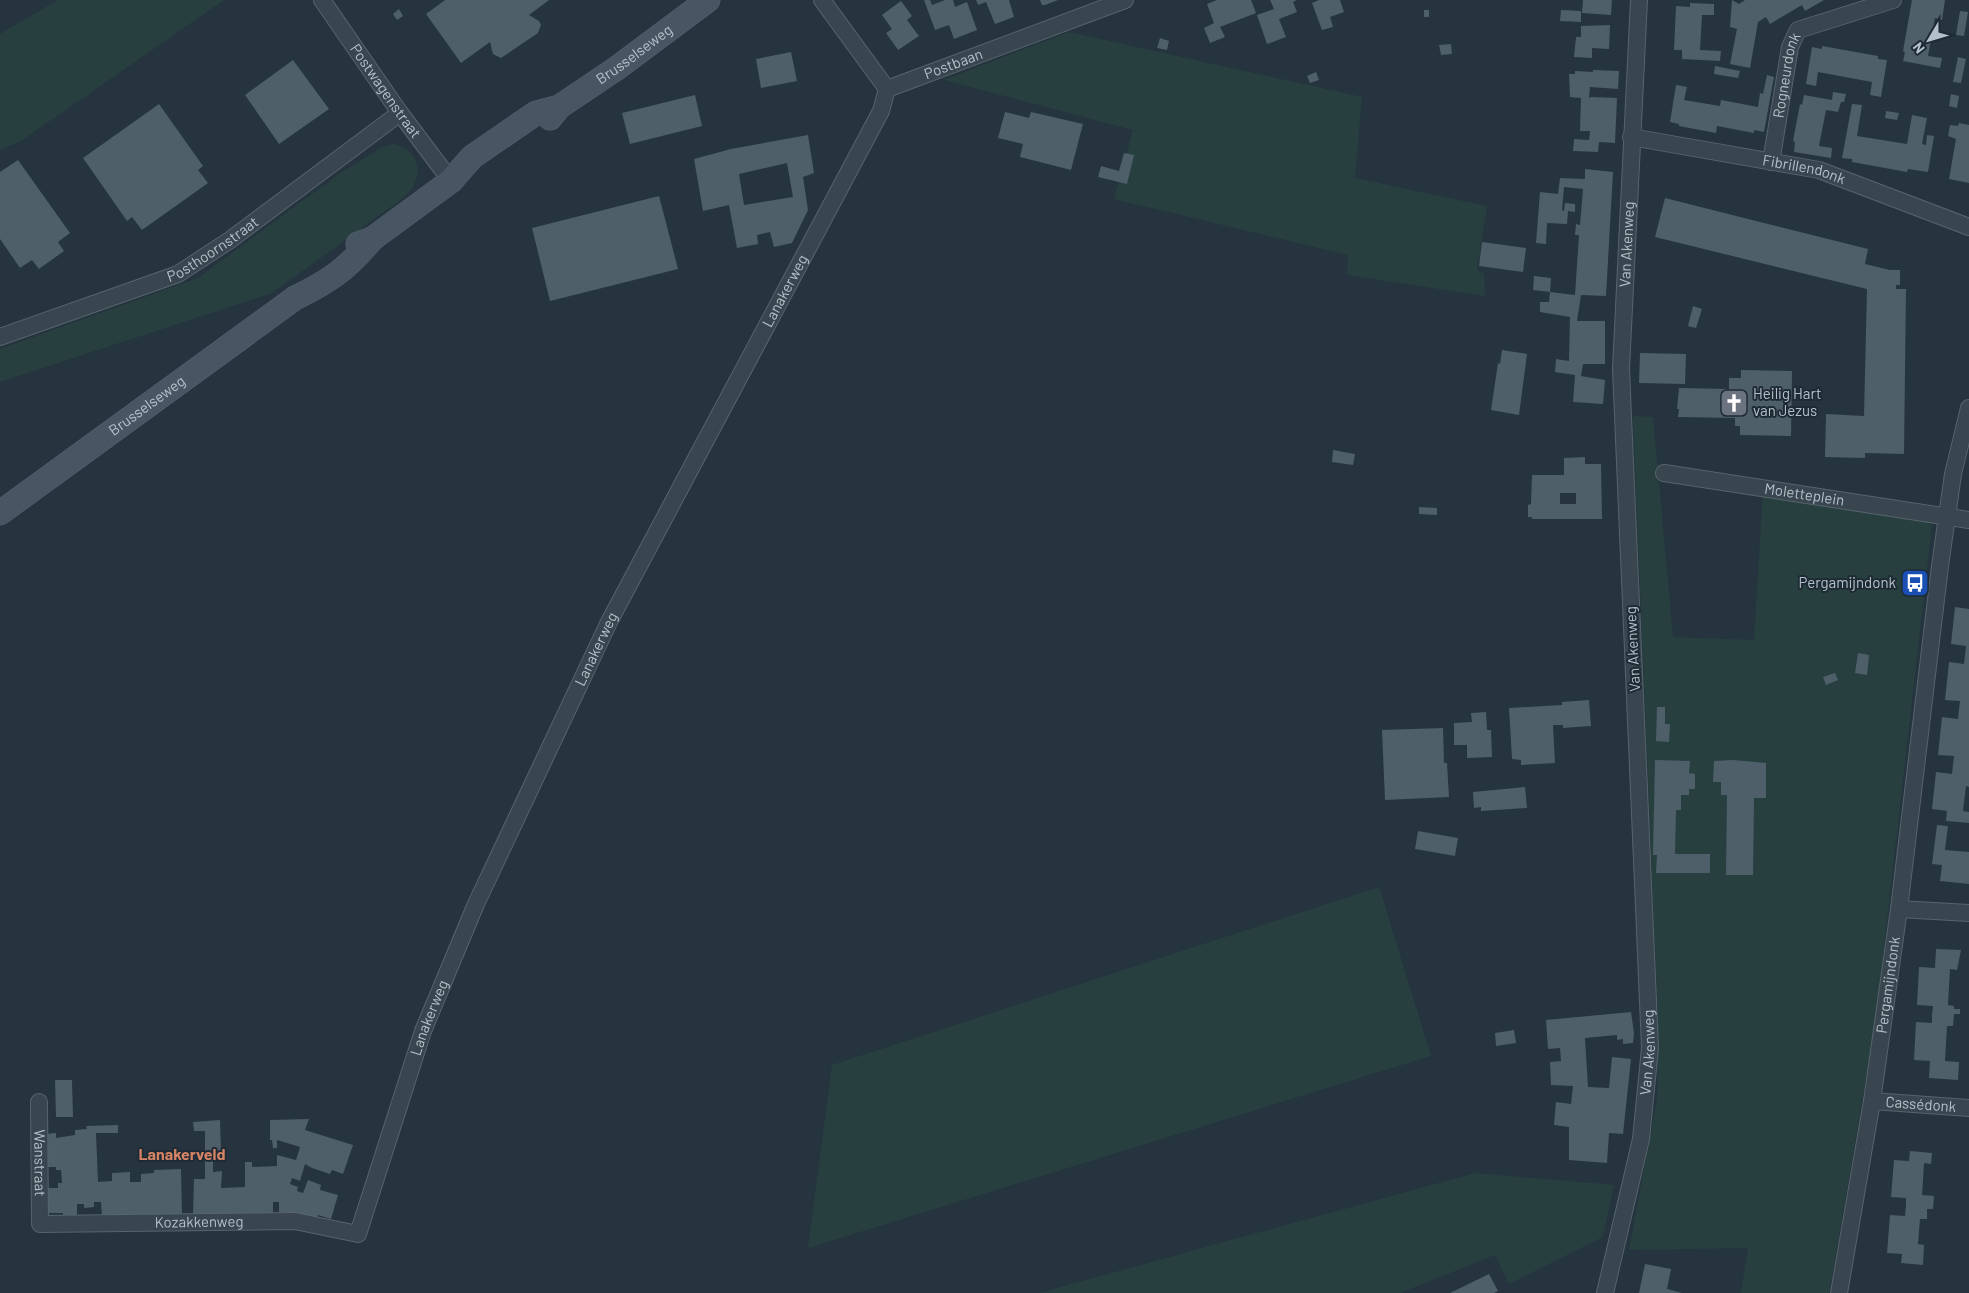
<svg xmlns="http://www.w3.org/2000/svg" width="1969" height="1293" viewBox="0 0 1969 1293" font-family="Barlow,sans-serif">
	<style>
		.green { fill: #27403f }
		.building { fill: #4e5f6a; fill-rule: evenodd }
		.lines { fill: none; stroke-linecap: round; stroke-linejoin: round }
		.street-casing { stroke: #57646d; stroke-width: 18 }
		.secondary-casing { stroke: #57646d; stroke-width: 25 }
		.street { stroke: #39464f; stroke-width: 16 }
		.secondary { stroke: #475662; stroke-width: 24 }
		.labels { text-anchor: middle; stroke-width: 4; stroke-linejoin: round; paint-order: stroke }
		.street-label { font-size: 15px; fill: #b5c1ca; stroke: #1e2b34 }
		.poi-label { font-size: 15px; fill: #b5c1ca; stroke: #1e2b34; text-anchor: start }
		.neighbourhood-label { font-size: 16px; font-weight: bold; fill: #d58365; stroke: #1e2b34 }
	</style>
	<rect width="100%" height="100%" fill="#25343f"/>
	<path class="green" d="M58,0H224L21,141L0,150V34Z
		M1069,32L1362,97L1355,178L1487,206L1477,270L1484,274L1485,296L1347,275L1348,255L1114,199L1133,130L944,80Z
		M393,144C416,148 425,170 411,190C408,194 403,198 399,201L272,293L0,382V349L198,278L339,174L382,147Z
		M1633,416L1653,417L1673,637L1754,640L1763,491L1924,517L1932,525L1875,1026L1829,1293H1741L1748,1248L1629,1250L1657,1100L1658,1019Z
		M1379,887L1431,1056L808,1248L832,1065Z
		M1475,1173L1614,1185L1603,1237L1509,1284L1495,1255L1400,1293H1039Z"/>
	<path class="building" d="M445,0H549L529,15L539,21L541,25L538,33L501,58L493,54L490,42L461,63L426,14Z
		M924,0H930L932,5L945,0H953L955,7L967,2L977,30L954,39L949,25L935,30Z
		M976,0H1009L1014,17L995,24L986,2L978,5Z
		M1040,0H1058L1045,5H1042Z
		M1217,0H1251L1256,13L1220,27L1225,37L1210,43L1204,28L1214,23L1207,4Z
		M1270,0H1297L1293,2L1297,12L1279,19L1286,37L1267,44L1257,15L1274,9Z
		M1319,0H1340L1344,12L1330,17L1333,27L1322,30L1312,3Z
		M1583,0H1612L1611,15L1582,13Z
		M1732,0L1739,4L1745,0H1824L1805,11L1802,5L1770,24L1766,17L1758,22L1750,68L1730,64L1737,29L1730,27Z
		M1912,0H1945L1942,20L1935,18L1928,56L1942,58L1940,68L1903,61L1905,52L1903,51Z
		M901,1L912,16L907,20L919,36L898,50L886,33L892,29L882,15Z
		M1690,3L1714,4V15H1702L1700,50L1721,51L1720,61L1682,59V50H1674L1676,6L1690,7Z
		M399,9L403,16L397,20L393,14Z
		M1424,10H1429V17H1424Z
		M1561,10L1581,11V22L1560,21Z
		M1960,11L1968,12L1964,36L1956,35Z
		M1610,25L1609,49L1592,48V58L1574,57L1576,37H1581V26Z
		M1160,38L1169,41L1167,50L1157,48Z
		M1451,44L1452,54L1441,55L1439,45Z
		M1822,46L1878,56V59L1887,60L1881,97L1870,95L1872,82L1818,72L1816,86L1806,84L1812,47L1822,49Z
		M791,52L797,81L761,88L756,59Z
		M1958,57L1966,59L1961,83L1953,82Z
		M293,60L329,109L279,144L245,95Z
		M1715,66L1740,71L1738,78L1714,74Z
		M1593,70L1619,71L1618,89L1590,87L1589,98L1591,97L1617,98L1615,143L1599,142L1598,152L1573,151L1574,139L1589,140L1590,131H1580L1581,98L1570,97L1569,74H1575V71L1593,72Z
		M1316,72L1319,80L1310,83L1307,76Z
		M1767,75L1774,77L1764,132L1754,130V133L1717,126L1716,133L1679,126V124L1670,122L1676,85L1687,87L1684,100L1720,106L1721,100L1758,107L1760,93L1763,94Z
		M1833,92L1846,94L1844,102H1841L1838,112L1826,110L1819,146L1832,148L1831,158L1794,152L1795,142L1793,141L1800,104L1802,105L1804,95L1832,100Z
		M1951,94L1959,96L1957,108L1949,106Z
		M695,95L702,126L630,144L622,113Z
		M159,104L203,166L198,170L208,183L142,230L132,217L127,221L83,158Z
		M1852,104L1862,105L1857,136L1907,144L1912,115L1927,118L1922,144L1926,145L1927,135L1934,136L1928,172L1908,169L1907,172L1852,162V159L1842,158Z
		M1886,111L1899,113L1897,120L1885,118Z
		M1005,112L1029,118L1031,112L1083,124L1071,170L1020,157L1023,144L998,138Z
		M1959,123L1969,125V183L1949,179L1956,139L1948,136L1950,125L1958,126Z
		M808,135L814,173L803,177L808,210L792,243L774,247L770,232L757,235L758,244L737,248L729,205L703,211L694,159L731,149ZM787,163L793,197L744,205L739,174Z
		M1124,153L1134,155L1127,184L1098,177L1101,166L1119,171Z
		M18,160L70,233L58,242L64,251L39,269L32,260L20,268L0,239V172Z
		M1585,169L1613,172L1606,296L1581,295L1577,321H1605V364H1583L1581,376L1605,380L1603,404L1573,402L1575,375L1555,372L1556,359L1569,361L1570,317L1540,312V302H1549L1550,292L1575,295L1579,235H1575L1576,224L1580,225L1583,189L1564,187L1562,210L1564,211L1565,203L1575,204V212L1568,211L1567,224L1547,223L1546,244L1536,243L1540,192L1558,194L1560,178L1585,179Z
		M659,196L678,269L550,301L532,228Z
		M1665,198L1868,249L1865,264L1890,270H1900V285H1896V289H1906L1904,454L1865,453V458L1825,457L1826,414L1864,416L1867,289L1655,237Z
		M1482,242L1526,248L1523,272L1479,266Z
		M1534,276L1551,278L1550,292L1533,290Z
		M1693,306L1702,309L1696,328L1688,326Z
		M1502,350L1527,354L1519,415L1491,410L1498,363L1500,364Z
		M1640,353L1686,354L1685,384L1639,383Z
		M1741,370L1792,371L1791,436L1740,435V426H1735V418L1678,417L1679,409H1677L1679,388L1729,389V378H1741Z
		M1333,450L1355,454L1353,465L1332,462Z
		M1585,457V464H1601L1602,519H1532V517H1528V505L1531,504L1532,475H1564V458ZM1560,493H1576V504H1560Z
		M1419,507L1437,508V515L1419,514Z
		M1955,607L1969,609V787L1966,786L1963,811L1969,812V823L1946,821L1947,811L1932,809L1936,772L1952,774L1954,756L1938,755L1942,717L1958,719L1959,709L1960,701L1945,700L1949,662L1964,664L1966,646L1951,644Z
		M1858,653L1869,655L1867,675L1855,673Z
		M1835,673L1838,680L1826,685L1823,677Z
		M1589,700L1591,726L1563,728V725H1553L1555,763L1521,765V760L1512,759L1509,708L1562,705V702Z
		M1657,707H1665V724H1670L1669,742L1656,741Z
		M1486,712L1487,730H1491L1492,757L1467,758V745H1454V723L1472,722L1471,713Z
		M1443,728L1444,763H1447L1449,797L1385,800L1382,730Z
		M1655,760L1690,761L1689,773L1695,774V789H1689V795H1681V810H1676L1675,854H1710V873H1656L1657,855H1653Z
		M1733,760L1766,763V798H1754L1753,875H1726L1727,795H1721V782H1713L1714,761Z
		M1525,787L1527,808L1481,811V807L1474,808L1473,792Z
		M1937,825L1948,826L1945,850L1969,852V884L1940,881L1942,865L1932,864Z
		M1418,831L1458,838L1455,856L1415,849Z
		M1936,949L1961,950L1957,970L1950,969L1948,1005L1954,1006V1009H1960V1014H1954L1953,1026H1947L1945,1061L1959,1062L1958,1080L1929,1078L1930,1061L1914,1060L1916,1022L1932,1023V1015L1933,1006L1917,1005L1919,967L1935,968Z
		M1631,1012L1634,1033L1633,1043L1623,1044V1039L1617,1040V1035L1585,1038L1588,1087L1609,1088L1612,1057L1631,1059L1623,1134L1609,1133L1607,1163L1569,1160V1127L1554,1125L1556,1102L1571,1104L1573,1086L1551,1085L1550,1062L1561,1061L1560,1048L1548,1049L1546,1020Z
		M1514,1030L1516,1043L1496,1046L1495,1033Z
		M55,1080H72L73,1117H56Z
		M309,1119L305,1130L353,1145L343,1174L332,1170L330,1174L312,1168L305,1164L300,1181L292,1178L290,1184L298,1187L297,1191L303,1193L308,1180L321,1185L320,1190L338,1195L331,1219L318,1215L317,1219L299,1213L279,1212V1202H273V1213L193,1214L194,1179H205V1131H194L193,1122L220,1120L221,1152H213V1172L222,1171L221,1188L245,1187V1162H252V1167L277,1166V1155L296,1160L300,1147L277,1140V1148H273L272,1140H270V1120Z
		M118,1125V1133H96L98,1182L112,1181V1173L130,1172V1182H141V1174L154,1173V1170L181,1169L182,1214L102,1216L101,1202H94V1207L84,1208V1204H77V1216L63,1217V1213H45L44,1188H58V1183H62L61,1170H56V1167H44V1134L56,1133V1138L75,1135V1130L87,1129L86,1126Z
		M1910,1151L1932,1153L1931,1164L1924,1163L1923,1181L1922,1195L1934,1196L1933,1209H1927V1219H1920L1918,1244L1924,1245L1923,1265L1901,1263L1902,1254L1887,1253L1890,1215L1905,1216L1906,1205V1198L1891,1197L1894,1160L1909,1161Z
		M1645,1264L1671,1269L1667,1289L1682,1293H1639Z
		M1489,1274L1498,1291L1494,1293H1450Z"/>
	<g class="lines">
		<defs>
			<g id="street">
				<path id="s1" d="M322,0L400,113L451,181"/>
				<path d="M822,0L887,89"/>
				<path id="s2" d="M887,89L1125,0"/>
				<path id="s3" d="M1631,137L1819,170L1969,227"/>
				<path id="s4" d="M1771,162L1790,47L1798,30L1893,0"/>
				<path id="s5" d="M0,337L178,274L230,240L400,113"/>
				<path id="s6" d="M1664,473L1969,520"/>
				<path d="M1899,909L1969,913"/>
				<path id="s7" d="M1872,1101L1969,1108"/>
				<path id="s8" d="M39,1102L40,1224L295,1221L358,1234L423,1031L476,904L609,622L881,111L887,89"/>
				<path id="s9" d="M1605,1293L1641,1139L1650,1048L1621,369L1639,0"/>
				<path id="s10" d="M1839,1293L1872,1101L1899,909L1940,566L1953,474L1969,408"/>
			</g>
			<g id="secondary">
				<path id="s11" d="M550,118L559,107L617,68L708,0"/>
				<path d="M358,244L372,239L451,181L472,157L536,113L559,107"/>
				<path id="s12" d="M0,513L295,298C330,281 347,269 372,239"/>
			</g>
		</defs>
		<use href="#street" class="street-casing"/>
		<use href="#secondary" class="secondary-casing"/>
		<use href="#street" class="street"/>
		<use href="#secondary" class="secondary"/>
	</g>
	<defs>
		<symbol id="church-square" viewBox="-11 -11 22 22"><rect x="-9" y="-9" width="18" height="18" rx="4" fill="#6b7280" stroke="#1e2b34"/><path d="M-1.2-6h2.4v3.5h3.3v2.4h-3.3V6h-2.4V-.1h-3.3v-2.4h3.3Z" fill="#fff"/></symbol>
		<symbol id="bus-square" viewBox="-11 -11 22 22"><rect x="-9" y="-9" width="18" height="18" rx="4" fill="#1a4fb4" stroke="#1e2b34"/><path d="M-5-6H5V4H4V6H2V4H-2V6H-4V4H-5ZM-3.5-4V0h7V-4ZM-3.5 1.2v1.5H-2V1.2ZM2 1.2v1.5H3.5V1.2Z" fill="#fff"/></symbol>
	</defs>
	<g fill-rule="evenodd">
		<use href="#church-square" x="1718" y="387" width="32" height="32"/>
		<use href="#bus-square" x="1899" y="567" width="32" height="32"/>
	</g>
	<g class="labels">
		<g class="street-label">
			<text dy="5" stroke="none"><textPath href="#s11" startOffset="106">Brusselseweg</textPath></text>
			<text dy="5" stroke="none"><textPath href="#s2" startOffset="71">Postbaan</textPath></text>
			<text dy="5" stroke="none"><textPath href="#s4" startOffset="88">Rogneurdonk</textPath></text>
			<text dy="5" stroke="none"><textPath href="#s1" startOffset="111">Postwagenstraat</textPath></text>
			<text dy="5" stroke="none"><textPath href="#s3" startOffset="176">Fibrillendonk</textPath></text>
			<text dy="5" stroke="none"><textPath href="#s9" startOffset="1054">Van Akenweg</textPath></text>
			<text dy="5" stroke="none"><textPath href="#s5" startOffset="231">Posthoornstraat</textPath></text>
			<text dy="5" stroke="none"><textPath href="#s8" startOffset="1479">Lanakerweg</textPath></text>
			<text dy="5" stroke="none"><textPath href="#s12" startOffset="182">Brusselseweg</textPath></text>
			<text dy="5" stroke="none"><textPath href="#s6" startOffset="142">Moletteplein</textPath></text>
			<text transform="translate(1633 649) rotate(-93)" y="5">Van Akenweg</text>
			<text dy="5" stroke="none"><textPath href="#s8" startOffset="1074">Lanakerweg</textPath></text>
			<text dy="5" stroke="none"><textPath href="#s10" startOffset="312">Pergamijndonk</textPath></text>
			<text dy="5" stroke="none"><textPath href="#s8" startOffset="669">Lanakerweg</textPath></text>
			<text dy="5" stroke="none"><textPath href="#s9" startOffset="245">Van Akenweg</textPath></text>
			<text dy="5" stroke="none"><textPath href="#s7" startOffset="49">Cassédonk</textPath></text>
			<text dy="5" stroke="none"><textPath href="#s8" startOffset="61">Wanstraat</textPath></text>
			<text dy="5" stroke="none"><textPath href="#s8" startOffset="281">Kozakkenweg</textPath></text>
		</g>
		<g class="poi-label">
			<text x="1753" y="399">Heilig Hart<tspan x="1753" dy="17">van Jezus</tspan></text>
			<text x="1896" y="588" text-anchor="end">Pergamijndonk</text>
		</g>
		<g class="neighbourhood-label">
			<text x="182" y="1160">Lanakerveld</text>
		</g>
	</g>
	<g transform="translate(1929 40) rotate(232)" stroke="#1e2b34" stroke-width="4" paint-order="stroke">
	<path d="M0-4L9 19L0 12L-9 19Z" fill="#b5c1ca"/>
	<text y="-8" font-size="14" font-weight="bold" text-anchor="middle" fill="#b5c1ca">N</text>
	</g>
</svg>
